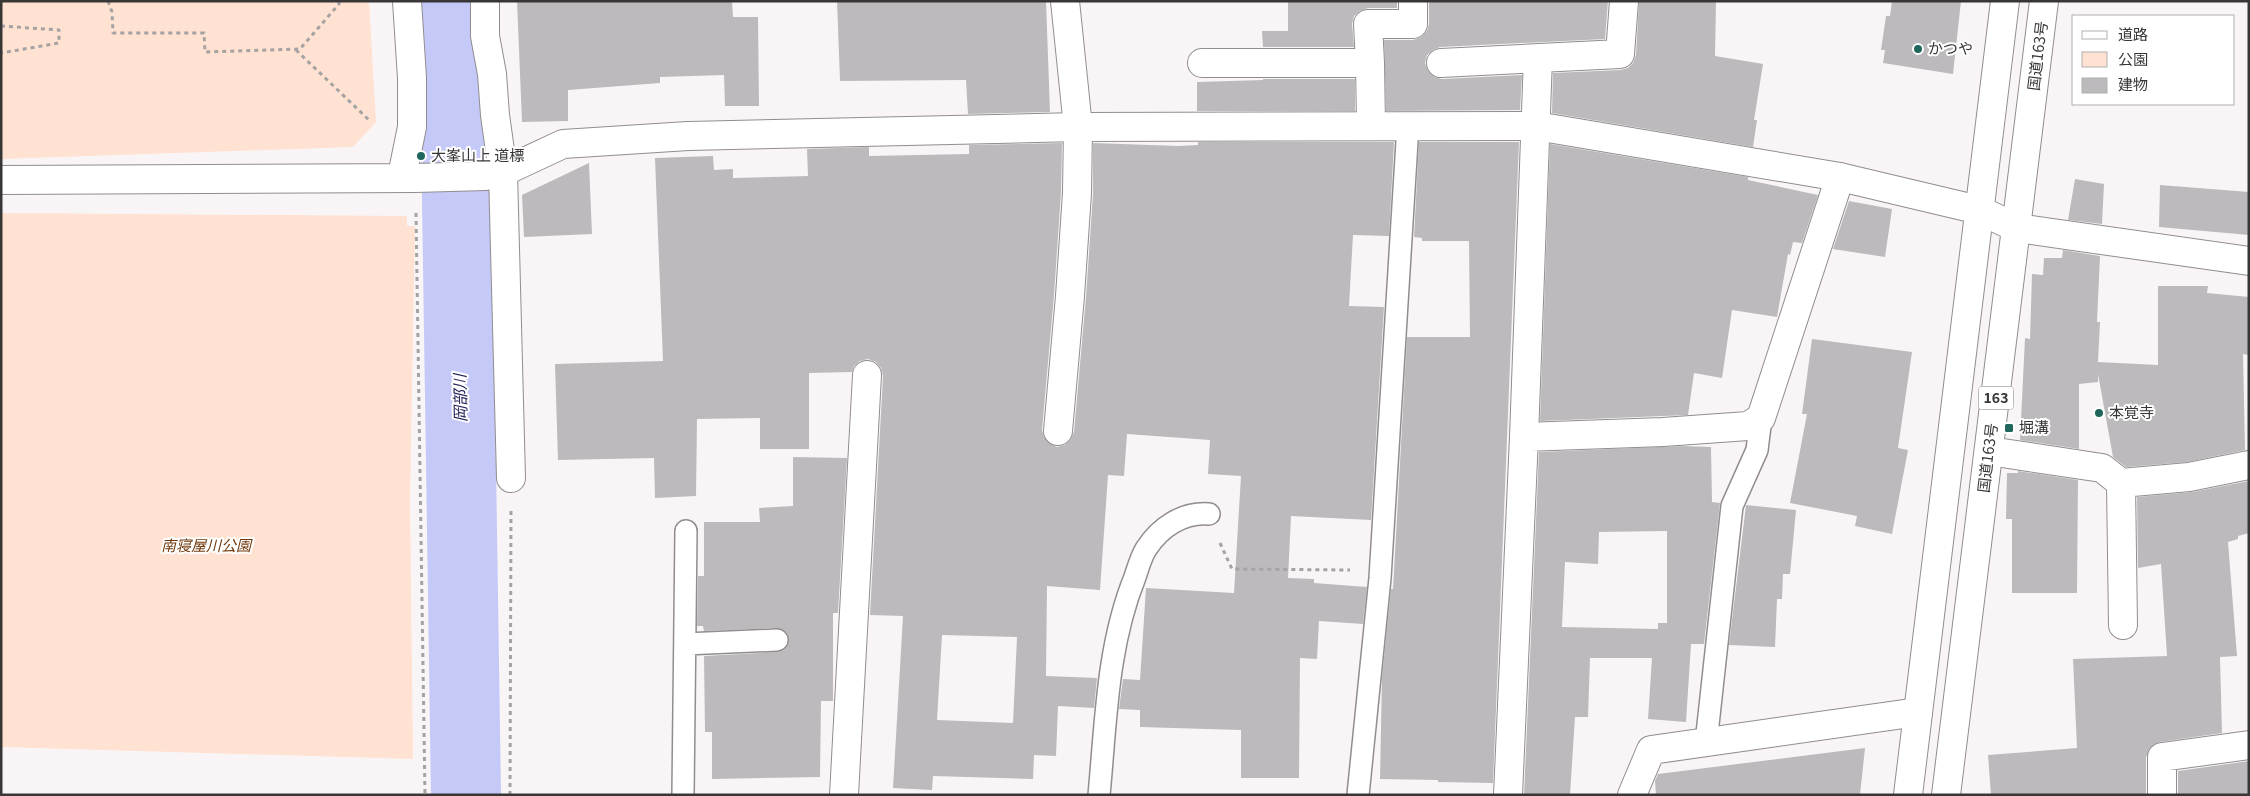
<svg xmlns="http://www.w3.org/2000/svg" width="2250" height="796" viewBox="0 0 2250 796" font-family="Georgia,'Noto Sans JP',serif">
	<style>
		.green { fill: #ffe2d1 }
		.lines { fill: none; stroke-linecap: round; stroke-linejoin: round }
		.river { stroke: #c5c9f7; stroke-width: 70 }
		.building { fill: #bcbabd; fill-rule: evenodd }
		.lane-casing { stroke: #918d8f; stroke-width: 24 }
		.street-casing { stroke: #918d8f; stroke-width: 30 }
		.secondary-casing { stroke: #918d8f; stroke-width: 30 }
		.highway-casing { stroke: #918d8f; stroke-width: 30 }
		.path { stroke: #a5a2a3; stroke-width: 3; stroke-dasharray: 4 4; stroke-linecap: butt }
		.lane { stroke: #fff; stroke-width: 21 }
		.street { stroke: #fff; stroke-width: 28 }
		.secondary { stroke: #fff; stroke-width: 28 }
		.highway { stroke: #fff; stroke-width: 28 }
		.poi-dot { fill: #1f675c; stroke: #fff; stroke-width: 2 }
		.labels { text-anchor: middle; stroke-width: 4; stroke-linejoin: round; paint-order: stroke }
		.shield { fill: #fff; stroke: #747273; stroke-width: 1 }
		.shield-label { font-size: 14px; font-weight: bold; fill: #383637 }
		.poi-label { font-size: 15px; fill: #383637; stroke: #fff; text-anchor: start }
		.street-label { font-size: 15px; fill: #383637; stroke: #fff }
		.park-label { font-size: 15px; font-style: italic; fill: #70390d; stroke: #fff }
		.water-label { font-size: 16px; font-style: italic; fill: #25245a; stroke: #fff }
	</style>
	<rect width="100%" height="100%" fill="#f9f5f7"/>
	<path class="green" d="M1,1H369L376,122L353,147L1,159Z
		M1,213L407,216V226H415L410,500L413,759L1,747Z"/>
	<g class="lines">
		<path class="river" d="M454,1L466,795"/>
	</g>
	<path class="building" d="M517,1H732L733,17H758L759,106H725L724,75L660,77V83L568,90V121L522,122Z
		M837,1H1046L1050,112L968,114L966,80L840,81Z
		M1288,1H1397V8H1368L1360,11L1354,16L1352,24L1354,47H1263L1262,31H1288Z
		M1429,1H1608L1605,39L1440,47L1433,50L1427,55L1425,63L1428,71L1434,77L1442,79L1522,75L1520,110L1386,111L1384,40H1413L1421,37L1427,31L1429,24Z
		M1639,1H1716L1715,56L1763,64L1754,120H1757L1753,147L1552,113L1553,73L1621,70L1628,68L1633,63L1636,55Z
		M1892,1H1961L1953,74L1883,63L1885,50H1881L1886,16H1890Z
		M1263,79H1355V111H1197V82L1263,80Z
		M1198,142H1394L1389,236L1353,235L1349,306L1384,307L1371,520L1291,516L1288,578L1314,579V583L1367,587L1363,624L1319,621L1317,659L1300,658L1299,778H1241V730L1140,727V710L1119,709L1123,679L1140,680L1146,588L1234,593L1241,476L1208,474L1210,440L1127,434L1124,476L1108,475L1100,590L1047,586L1046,676L1097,678L1094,708L1058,706L1056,756L1034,755L1033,779L933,776L932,790L893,788L903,616L870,615L883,376L881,368L876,362L868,359L860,361L854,366L852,372L809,373V449H760V418L697,419L696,496L655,498L654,458L558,460L555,364L663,361L655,158L713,156L714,170L733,169V178L808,176L807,149L869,147V156L969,154V145L1062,143L1061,192L1054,295L1042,430L1044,437L1049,443L1057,447L1065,445L1070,440L1074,432L1086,297L1093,194V143L1179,146L1198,145ZM942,635L1017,637L1013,723L937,720Z
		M1419,142H1519L1493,783L1438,782V780L1380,779L1382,678L1391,589H1393L1407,337H1470L1469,241H1422V238L1414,237Z
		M1550,144L1748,177V180L1818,195L1802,243L1793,242L1790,255L1788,254L1777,317L1732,310L1722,378L1694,373L1688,415L1540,421Z
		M589,163L592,234L524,237L522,195Z
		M2075,179L2104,184L2102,224L2068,220Z
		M2160,185L2249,192V235L2159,227Z
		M1849,201L1892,209L1885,257L1833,249Z
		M2063,250L2100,256L2097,322H2100L2098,362L2158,365V286H2208L2207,293L2249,297V355L2243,354L2245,450L2187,462L2126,467L2113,457L2098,374V382L2079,384V449L2020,440L2025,338L2030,339L2032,274L2043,275L2044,258H2062Z
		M1812,339L1912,352L1898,448L1908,450L1892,534L1855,526L1857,516L1790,503L1807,414H1802Z
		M1683,446L1711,447L1712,502L1720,503L1704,644H1691L1686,722L1648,719L1652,658H1590L1588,717H1575L1570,795H1524L1539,452ZM1667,531V623H1658V629L1562,627L1565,562L1598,564L1599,532Z
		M793,457L847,458L838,613H833V701H821L820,777L712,779V732H705L704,656L778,652L784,650L789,640L787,633L777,628L704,631L703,626H697L698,576H704V522H760L759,508L793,506Z
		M2018,471L2078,480L2077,593H2012V519H2006L2007,473H2018Z
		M2249,481V533L2238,536V539L2228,542L2237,656L2220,657L2222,733L2160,742L2153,745L2146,757V795H1991L1988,755L2077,748L2073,659L2167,656L2161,564L2138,568L2137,497L2192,492Z
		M1746,505L1796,510L1790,574H1783L1782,599H1777L1775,647L1729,645Z
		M1865,748L1860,795H1656L1655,781L1658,774Z
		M2249,761V795H2178V771Z"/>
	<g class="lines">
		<defs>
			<path id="lane" d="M685,644L777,640
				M1706,743L1732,506L1757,450L1761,418
				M683,795L686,531
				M1099,795C1106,722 1107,646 1135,577C1138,568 1141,557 1146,549C1160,527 1183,512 1209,514
				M1358,795L1380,578L1408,125"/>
			<path id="street" d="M485,1V36L492,74L495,115L503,172L511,478
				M1202,63H1370L1368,24H1413V1
				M1370,63L1371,125
				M1441,63L1620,54L1624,1
				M402,176L412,127V78L407,1
				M2017,228L2249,261
				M1058,431L1070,296L1077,193L1078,127L1065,1
				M1524,437L1538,58
				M1989,451L2102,468L2121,483
				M2123,625L2121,483L2189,477L2249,465
				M844,795L867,375
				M1508,795L1524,437L1663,432L1748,426L1761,418L1840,177
				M1632,795L1651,750L1918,712
				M2162,795V757L2249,745"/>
			<path id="secondary" d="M1,180L415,178L485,176L503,172L563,144L688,136L1078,127L1536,126L1840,177L1979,210L2017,228"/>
			<path id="highway" d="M1908,795L2005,1
				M1946,795L2044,1"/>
		</defs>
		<use href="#lane" class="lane-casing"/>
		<use href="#street" class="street-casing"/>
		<use href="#secondary" class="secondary-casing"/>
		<use href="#highway" class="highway-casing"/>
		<path class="path" d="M108,1L112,12L113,33H204L205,52L300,49L339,4V1
			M1,26L59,30V43L1,53
			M296,50L370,121
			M416,213L425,795
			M1220,543L1232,569L1350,570
			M510,795L511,511"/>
		<use href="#lane" class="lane"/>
		<use href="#street" class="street"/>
		<use href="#secondary" class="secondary"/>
		<use href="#highway" class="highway"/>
	</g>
	<g class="poi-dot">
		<circle cx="1918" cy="49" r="5"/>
		<circle cx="421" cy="156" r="5"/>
		<circle cx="2099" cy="413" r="5"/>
		<rect x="2004" y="423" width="10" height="10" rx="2.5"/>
	</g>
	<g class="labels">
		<rect class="shield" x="1978.5" y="386.5" width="35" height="23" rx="4"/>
		<g class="shield-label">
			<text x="1996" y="403">163</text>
		</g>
		<g class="poi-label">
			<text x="1928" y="54">かつや</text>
			<text x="431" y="161">大峯山上 道標</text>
			<text x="2109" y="418">本覚寺</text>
			<text x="2019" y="433">堀溝</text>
		</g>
		<g class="street-label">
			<text transform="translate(2038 56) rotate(-83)" y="5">国道163号</text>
			<text transform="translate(1988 458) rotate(-83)" y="5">国道163号</text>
		</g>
		<g class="park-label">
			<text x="206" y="551">南寝屋川公園</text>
		</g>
		<g class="water-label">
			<text transform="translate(460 398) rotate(-91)" y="6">岡部川</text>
		</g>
	</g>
	<rect width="2250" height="796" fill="none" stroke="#383637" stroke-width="5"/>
	<rect x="2072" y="15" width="162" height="90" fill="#ffffff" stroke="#afafaf"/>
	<rect x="2082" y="31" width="25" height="8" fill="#ffffff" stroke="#afafaf"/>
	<text x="2118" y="40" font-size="15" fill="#383637">道路</text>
	<rect x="2082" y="52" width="25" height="15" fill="#ffe2d1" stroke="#afafaf"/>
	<text x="2118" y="65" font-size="15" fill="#383637">公園</text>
	<rect x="2082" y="78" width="25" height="15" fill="#bcbabd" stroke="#afafaf"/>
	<text x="2118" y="90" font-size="15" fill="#383637">建物</text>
</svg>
